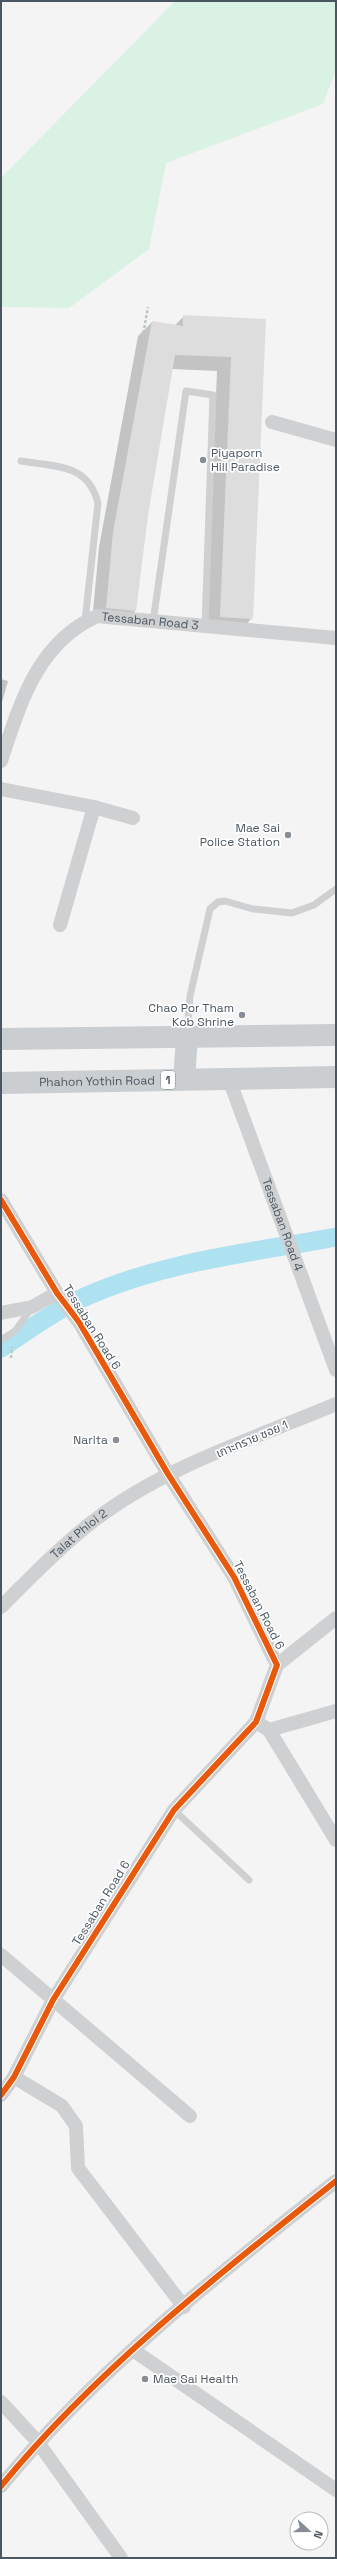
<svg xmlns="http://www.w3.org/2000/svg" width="337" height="2559" viewBox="0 0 337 2559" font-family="'Space Grotesk','Noto Sans Thai',sans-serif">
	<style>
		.green { fill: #d9f2e3 }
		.shadow { fill: #0003 }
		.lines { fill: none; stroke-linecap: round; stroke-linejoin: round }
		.canal { stroke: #aee2f0; stroke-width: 19 }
		.building { fill: #ddddde }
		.path { stroke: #bcc7c4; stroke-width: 2.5; stroke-dasharray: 3 2; stroke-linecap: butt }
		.service { stroke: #ced0d2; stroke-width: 7 }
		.minor { stroke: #ced0d2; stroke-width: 14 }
		.primary { stroke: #caced1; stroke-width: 22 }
		.cycleway-casing { stroke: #fff; stroke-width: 8 }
		.cycleway { stroke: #e8590c; stroke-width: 6 }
		.poi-dot { fill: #868d94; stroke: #fff; stroke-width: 1.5 }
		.labels { text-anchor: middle; stroke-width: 3.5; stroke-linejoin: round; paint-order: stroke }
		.shield { fill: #fff; stroke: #808990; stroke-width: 1 }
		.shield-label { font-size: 11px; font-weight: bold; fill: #4a5661 }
		.poi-label { font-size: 12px; fill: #4a5661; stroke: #fff; text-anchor: end }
		.street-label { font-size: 12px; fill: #4a5661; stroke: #fff }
	</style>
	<rect width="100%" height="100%" fill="#f4f4f4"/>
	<path class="green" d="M175,1H336V70L323,104L166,163L149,249L69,308L1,307V178Z"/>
	<path class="shadow" d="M184,316L265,320L252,618L238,633L206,631L217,371L172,369L147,515L135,611L121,625L92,622L99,547L138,336L152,322L174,326Z
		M1,679L8,681L1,706Z"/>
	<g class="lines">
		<path class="canal" d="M1,1348C26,1332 51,1313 78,1300C159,1262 249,1253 336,1237"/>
	</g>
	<path class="building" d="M183,315L266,319L253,619L220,617L231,357L175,355L148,515L136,611L106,608L113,532L152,321L183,326Z"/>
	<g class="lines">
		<path class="path" d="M110,520L148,307
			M11,1358L12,1347"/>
		<path class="service" d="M21,461C55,467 88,463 98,503L85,621
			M153,622L186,391L213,395L205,626
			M187,1034L190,996L210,909L218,902L225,901L253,909L292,913L314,905L336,889
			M1,1340L15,1331L31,1309
			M174,1810L249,1880"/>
		<g class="minor">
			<path d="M272,422L336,440"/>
			<path id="s1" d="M1,761C20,704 37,643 97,616L336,638"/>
			<path d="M1,789L94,807L133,818"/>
			<path d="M60,925L94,807"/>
			<path id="s2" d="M229,1079L336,1370"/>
			<path d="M1,1200L57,1293L79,1322L168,1474L234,1577L277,1665L256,1722L174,1810L53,2000L14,2077L1,2095"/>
			<path d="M1,1313L32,1307L57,1293"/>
			<path id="s3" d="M1,1607C32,1576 62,1545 96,1519C167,1465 256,1438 336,1404"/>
			<path d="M277,1665L336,1618"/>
			<path d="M256,1722L269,1730L336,1840"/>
			<path d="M269,1730L336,1711"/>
			<path d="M1,1955L190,2116"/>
			<path d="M14,2077L62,2106L76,2126L78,2168L184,2307"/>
			<path d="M133,2350L336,2490"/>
			<path d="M1,2402L37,2441L121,2558"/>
			<path d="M1,2486C95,2371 220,2273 336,2181"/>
		</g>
		<g class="primary">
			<path d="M1,1039L336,1035"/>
			<path d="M184,1079L187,1038"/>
			<path id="s4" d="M1,1083L336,1077"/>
		</g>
		<defs>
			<path id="cycleway" d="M1,1200L57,1293L79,1322L168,1474L234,1577L277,1665L256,1722L174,1810L53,2000L14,2077L1,2095
				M1,2486C95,2371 220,2273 336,2181"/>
		</defs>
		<use href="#cycleway" class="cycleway-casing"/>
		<use href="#cycleway" class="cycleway"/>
	</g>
	<g class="poi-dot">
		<circle cx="203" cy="460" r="4"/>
		<circle cx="288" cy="835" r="4"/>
		<circle cx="242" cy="1015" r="4"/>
		<circle cx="116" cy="1440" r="4"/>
		<circle cx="145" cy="2379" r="4"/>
	</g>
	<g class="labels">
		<rect class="shield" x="161" y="1071" width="14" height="18" rx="3"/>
		<g class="shield-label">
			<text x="168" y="1084">1</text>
		</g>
		<g class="poi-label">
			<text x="211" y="457" text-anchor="start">Piyaporn<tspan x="211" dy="14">Hill Paradise</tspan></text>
			<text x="280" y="832">Mae Sai<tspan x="280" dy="14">Police Station</tspan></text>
			<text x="234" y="1012">Chao Por Tham<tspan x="234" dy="14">Kob Shrine</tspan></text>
			<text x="108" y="1444">Narita</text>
			<text x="153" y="2383" text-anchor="start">Mae Sai Health</text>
		</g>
		<g class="street-label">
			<text dy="4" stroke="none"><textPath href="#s1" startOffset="233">Tessaban Road 3</textPath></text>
			<text dy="4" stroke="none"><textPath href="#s4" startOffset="96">Phahon Yothin Road</textPath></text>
			<text dy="4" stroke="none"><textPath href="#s2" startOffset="155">Tessaban Road 4</textPath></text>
			<text transform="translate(92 1327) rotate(58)" y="4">Tessaban Road 6</text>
			<text transform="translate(252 1439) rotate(-23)" y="4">เกาะทราย ซอย 1</text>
			<text dy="4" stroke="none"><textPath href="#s3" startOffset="107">Talat Phloi 2</textPath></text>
			<text transform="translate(259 1605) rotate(63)" y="4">Tessaban Road 6</text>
			<text transform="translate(101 1903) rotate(-58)" y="4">Tessaban Road 6</text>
		</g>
	</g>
	<rect width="337" height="2559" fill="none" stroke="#4a5661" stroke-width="4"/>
	<g transform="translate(309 2531) rotate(111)"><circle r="19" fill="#ffffff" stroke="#b7bbc0"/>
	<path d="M0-3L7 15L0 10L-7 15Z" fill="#868d94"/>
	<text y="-6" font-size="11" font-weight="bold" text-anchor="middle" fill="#4a5661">N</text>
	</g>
</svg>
